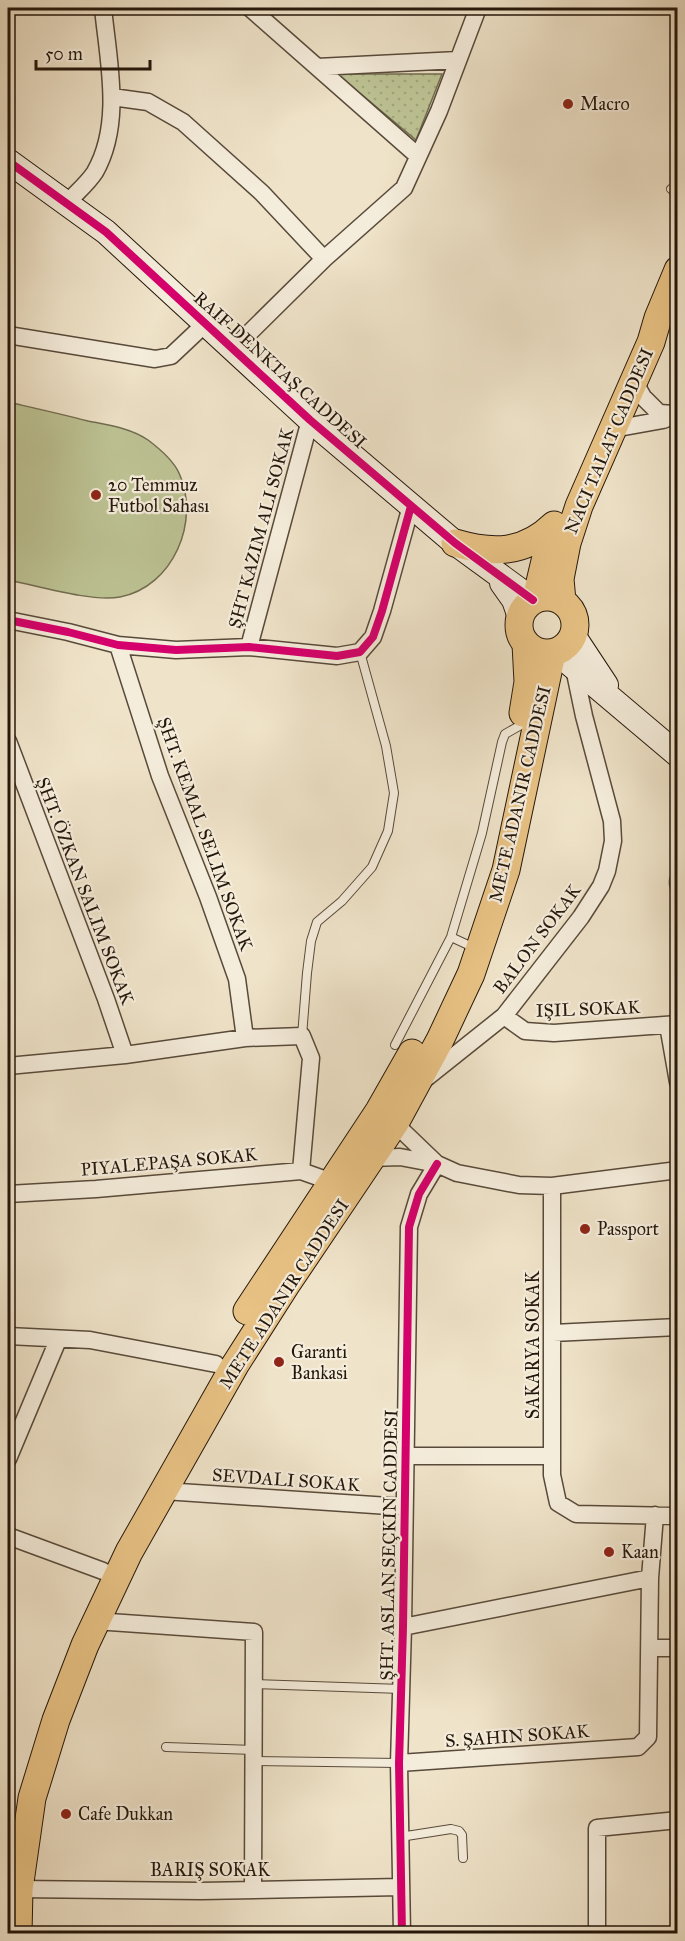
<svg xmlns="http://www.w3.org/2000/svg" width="685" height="1941" viewBox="0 0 685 1941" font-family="'IM FELL Great Primer',serif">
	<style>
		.grass { fill: url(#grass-dots); stroke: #716d50; stroke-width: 1.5 }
		.garden { fill: #bdc394; stroke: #716d50; stroke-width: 1.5 }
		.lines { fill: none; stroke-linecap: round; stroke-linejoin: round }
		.lane-casing { stroke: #584a3a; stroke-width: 10 }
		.street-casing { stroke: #584a3a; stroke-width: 19 }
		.secondary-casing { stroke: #25170b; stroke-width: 26 }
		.primary-casing { stroke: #25170b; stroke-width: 29 }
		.lane { stroke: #f5eddc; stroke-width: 8 }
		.street { stroke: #f5eddc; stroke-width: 16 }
		.secondary { stroke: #f5eddc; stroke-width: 24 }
		.primary { stroke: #e8c284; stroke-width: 27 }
		.cycleway-casing { stroke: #f5eddc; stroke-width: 11 }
		.cycleway { stroke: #d6006c; stroke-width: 8 }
		.poi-dot { fill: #8f2418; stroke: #f5eddc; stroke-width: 2 }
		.labels { text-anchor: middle; stroke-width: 4.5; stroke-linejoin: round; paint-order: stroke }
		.poi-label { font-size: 18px; fill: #25170b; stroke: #f5eddc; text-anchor: start }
		.street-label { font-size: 18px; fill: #25170b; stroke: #f5eddc }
	</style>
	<defs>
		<pattern id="grass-dots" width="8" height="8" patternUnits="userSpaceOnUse" patternTransform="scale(1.5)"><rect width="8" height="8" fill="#bdc394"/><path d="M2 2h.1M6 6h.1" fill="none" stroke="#a2a77e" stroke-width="1.8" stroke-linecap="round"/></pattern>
	</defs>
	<rect width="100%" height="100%" fill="#efe3c9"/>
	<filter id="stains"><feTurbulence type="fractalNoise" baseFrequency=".00333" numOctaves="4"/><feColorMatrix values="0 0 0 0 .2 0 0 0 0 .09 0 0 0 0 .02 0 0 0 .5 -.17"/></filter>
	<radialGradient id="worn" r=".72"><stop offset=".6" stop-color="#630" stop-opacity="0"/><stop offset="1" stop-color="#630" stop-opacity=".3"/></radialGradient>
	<path class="grass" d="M337,74H442L416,140Z"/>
	<path class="garden" d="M8,402C34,408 61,414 88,421C108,425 131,428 148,440C160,449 173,460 179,473C201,521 173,587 120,597C90,602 39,586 8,580Z"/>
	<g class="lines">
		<defs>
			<path id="lane" d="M671,189L678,194
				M678,870C672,879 672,886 678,894
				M451,937L466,944
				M302,1036L307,973L311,941L317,922L342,901L372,867L388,831L394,793L386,746L360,652
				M395,1045L451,937L482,833L502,742L505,734L521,725
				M254,1684L402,1689
				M166,1747L254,1750
				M253,1761L399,1763
				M400,1837L451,1829L459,1831L462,1835L463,1858"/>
			<path id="street" d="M250,8L418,156
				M317,67L458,60
				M112,97L148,102L183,122L262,193L324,259
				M67,203C76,193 88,183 95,172C123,123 108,60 103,8
				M8,335L155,359L171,356L205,324
				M233,349L324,259L404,188L439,111L478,8
				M634,381L643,397L659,413L675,414
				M613,429L663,420L678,414
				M8,620L68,632L118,645L176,650L249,647L337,656L360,652L373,637L382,611L411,506
				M118,645L160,776L208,897L237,979L245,1038
				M249,647L310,420
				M8,741L106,999L125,1055
				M504,1016L525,1031L554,1033L678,1024
				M668,1025L678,1082
				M8,1066L125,1055L245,1038L302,1036L311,1058L301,1171
				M425,1079L504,1016L581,917L601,886L607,871L613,841L612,821L584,716L574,668
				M390,1119L437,1164
				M371,1158L400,1157L437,1164L457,1173L519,1185L552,1186L678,1170
				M552,1186V1475L558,1503L576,1514L678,1516
				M8,1194L96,1189L301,1171L332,1182
				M553,1333L678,1327
				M8,1336L90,1340L216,1364
				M405,1456H552
				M8,1459L58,1340
				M164,1491L404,1507
				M8,1536L103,1571
				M95,1621L254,1632L253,1890
				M403,1627L650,1578
				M650,1648H678
				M399,1763L638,1747L648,1737L650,1578L655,1515
				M19,1889L201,1891L400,1887
				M402,1934L399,1763L403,1627L409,1227L419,1194L437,1164
				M597,1934V1828L678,1820"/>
			<path id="secondary" d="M8,161L106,232L310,420L455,543L533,600
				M502,583L514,600L520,617
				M573,635L606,685
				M556,652L678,755"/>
			<path id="primary" d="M455,543C493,554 524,554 554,525
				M519 625a28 28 0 1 1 56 0a28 28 0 1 1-56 0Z
				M536,599L553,527
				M562,601L560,579L567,543L579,506L651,342L658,318L678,270
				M523,713L528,682L526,644
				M247,1311L379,1111L412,1053
				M18,1934L19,1889L32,1798L56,1720L85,1645L129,1552L235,1365L286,1285L395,1123L440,1040L471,974L506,870L552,653"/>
		</defs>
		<use href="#lane" class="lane-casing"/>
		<use href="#street" class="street-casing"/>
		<use href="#secondary" class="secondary-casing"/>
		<use href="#primary" class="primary-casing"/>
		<use href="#lane" class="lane"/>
		<use href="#street" class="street"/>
		<use href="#secondary" class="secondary"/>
		<use href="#primary" class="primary"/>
		<defs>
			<path id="cycleway" d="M8,161L106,232L310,420L455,543L533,600
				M8,620L68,632L118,645L176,650L249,647L337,656L360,652L373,637L382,611L411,506
				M402,1934L399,1763L403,1627L409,1227L419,1194L437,1164"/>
		</defs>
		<use href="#cycleway" class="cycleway-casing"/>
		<use href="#cycleway" class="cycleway"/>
	</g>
	<g class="poi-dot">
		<circle cx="568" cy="104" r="6"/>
		<circle cx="96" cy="495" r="6"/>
		<circle cx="585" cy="1229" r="6"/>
		<circle cx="279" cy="1362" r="6"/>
		<circle cx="609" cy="1552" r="6"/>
		<circle cx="66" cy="1814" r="6"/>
	</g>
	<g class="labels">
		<g class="poi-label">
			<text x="580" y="110">Macro</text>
			<text x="108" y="491">20 Temmuz<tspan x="108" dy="21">Futbol Sahası</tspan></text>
			<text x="597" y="1235">Passport</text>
			<text x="291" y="1358">Garanti<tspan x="291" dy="21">Bankasi</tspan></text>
			<text x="621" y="1558">Kaan</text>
			<text x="78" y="1820">Cafe Dukkan</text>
		</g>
		<g class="street-label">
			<text transform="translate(280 370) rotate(42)" y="6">RAIF DENKTAŞ CADDESI</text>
			<text transform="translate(609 441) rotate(-67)" y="6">NACI TALAT CADDESI</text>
			<text transform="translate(261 528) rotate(-75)" y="6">ŞHT KAZIM ALI SOKAK</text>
			<text transform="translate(520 794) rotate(-77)" y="6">METE ADANIR CADDESI</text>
			<text transform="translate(205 834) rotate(70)" y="6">ŞHT. KEMAL SELIM SOKAK</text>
			<text transform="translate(85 891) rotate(69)" y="6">ŞHT. ÖZKAN SALIM SOKAK</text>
			<text transform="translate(537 939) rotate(-53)" y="6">BALON SOKAK</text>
			<text transform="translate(588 1009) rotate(-2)" y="6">IŞIL SOKAK</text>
			<text transform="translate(169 1162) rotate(-5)" y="6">PIYALEPAŞA SOKAK</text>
			<text transform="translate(284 1294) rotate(-57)" y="6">METE ADANIR CADDESI</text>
			<text transform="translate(533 1345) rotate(-90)" y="6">SAKARYA SOKAK</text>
			<text transform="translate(286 1480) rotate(4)" y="6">SEVDALI SOKAK</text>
			<text transform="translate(389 1545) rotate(-89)" y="6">ŞHT. ASLAN SEÇKIN CADDESI</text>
			<text transform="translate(517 1736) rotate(-4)" y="6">S. ŞAHIN SOKAK</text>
			<text x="210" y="1876">BARIŞ SOKAK</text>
		</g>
	</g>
	<rect width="685" height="1941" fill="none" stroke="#efe3c9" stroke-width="30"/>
	<rect x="9" y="9" width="667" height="1923" fill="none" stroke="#25170b" stroke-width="3"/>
	<rect x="15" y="15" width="655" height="1911" fill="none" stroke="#25170b" stroke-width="1.5"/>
	<path d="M36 60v9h114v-9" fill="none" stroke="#25170b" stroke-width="3"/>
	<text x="45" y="60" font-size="18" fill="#25170b" stroke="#f5eddc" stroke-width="4.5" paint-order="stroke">50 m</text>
	<rect width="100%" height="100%" filter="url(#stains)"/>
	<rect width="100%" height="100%" fill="url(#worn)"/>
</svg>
